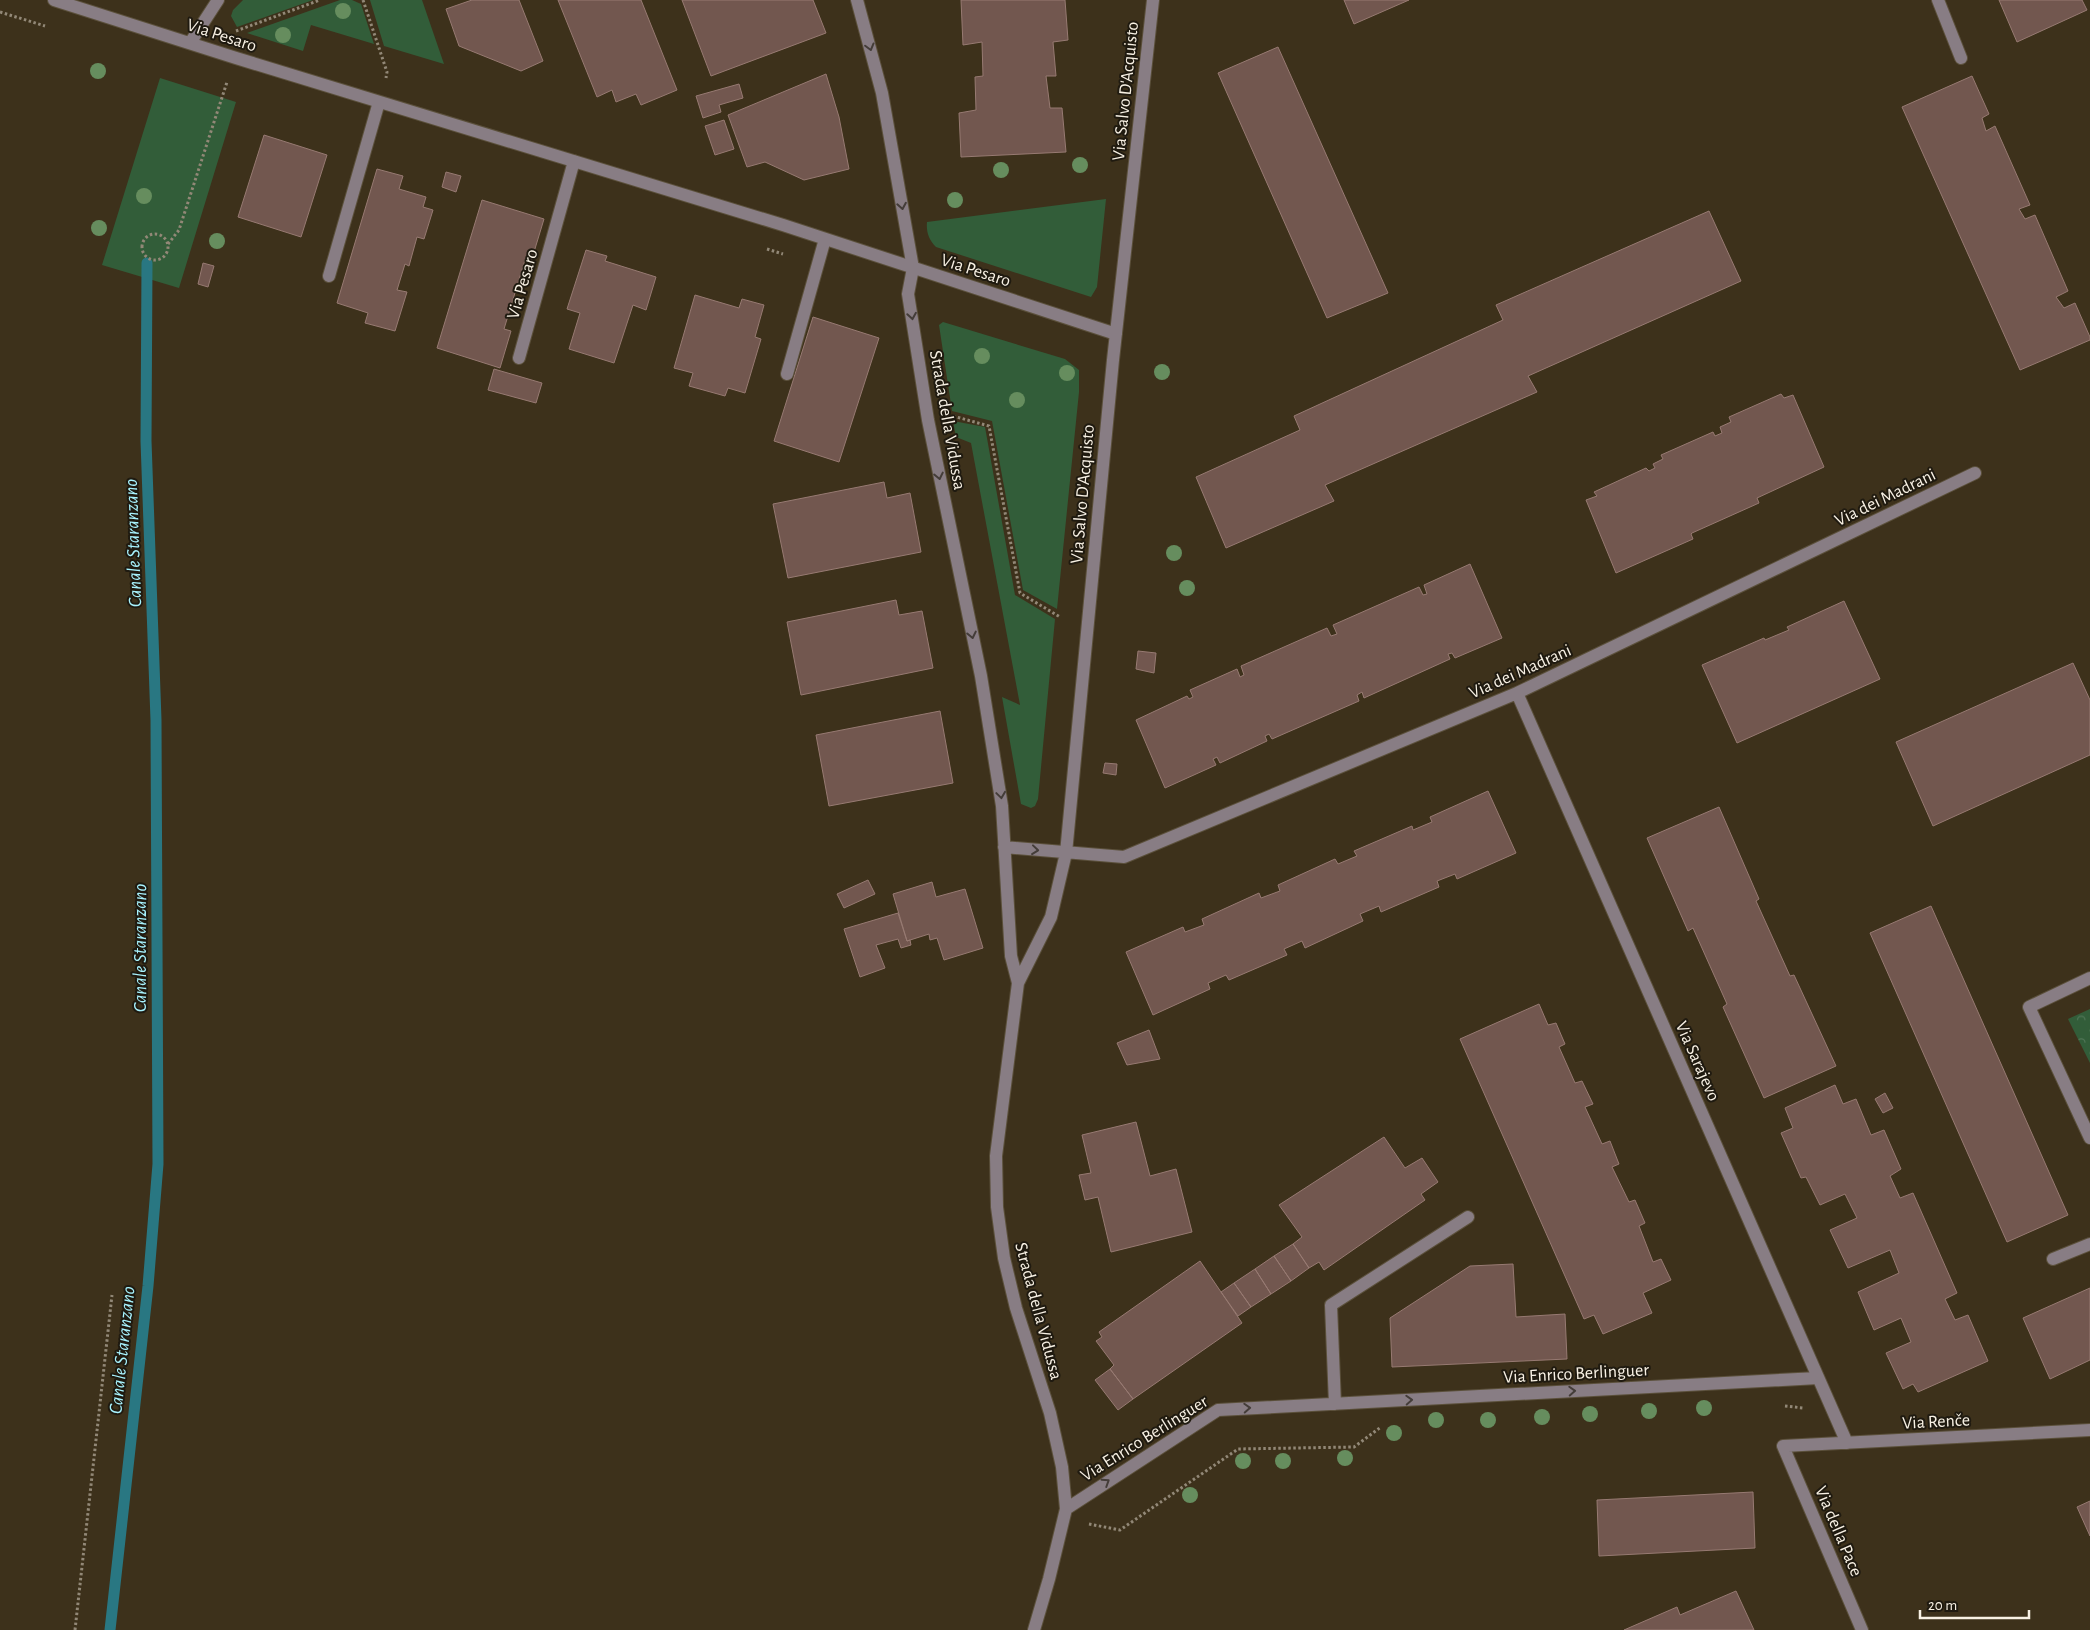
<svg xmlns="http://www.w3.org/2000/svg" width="2090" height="1630" viewBox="0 0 2090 1630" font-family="'Alegreya Sans',sans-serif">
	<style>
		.grass { fill: #325d39 }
		.park { fill: url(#park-crowns) }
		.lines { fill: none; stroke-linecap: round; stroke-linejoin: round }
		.stream { stroke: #297782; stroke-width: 11 }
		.building { fill: #72574f; stroke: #977a72 }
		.minor-casing { stroke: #5b503b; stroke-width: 14 }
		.path { stroke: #928877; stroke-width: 3; stroke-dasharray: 2.5 2.5; stroke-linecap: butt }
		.minor { stroke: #887d84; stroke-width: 12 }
		.tree { fill: #668d5e }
		.oneway { stroke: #443d39 }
		.labels { text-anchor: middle; stroke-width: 4; stroke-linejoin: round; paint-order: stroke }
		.street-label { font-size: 18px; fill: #f8f1e4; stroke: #1f1a10 }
		.water-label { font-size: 19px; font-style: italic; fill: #a8f3fe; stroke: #1f1a10 }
	</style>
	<defs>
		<pattern id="park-crowns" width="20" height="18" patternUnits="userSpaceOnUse" patternTransform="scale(1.25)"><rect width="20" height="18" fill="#325d39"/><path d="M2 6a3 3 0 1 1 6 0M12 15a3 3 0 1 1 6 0" fill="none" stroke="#507556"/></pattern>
	</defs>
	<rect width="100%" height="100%" fill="#3d311b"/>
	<path class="grass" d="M243,0H313L237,27L231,16L233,10Z
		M340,0H352L361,4L374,44L311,25L303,51L247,33Z
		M370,0H422L444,64L384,46Z
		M160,78L236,102L179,288L102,265Z
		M1106,199L1097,287L1091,297L936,247C929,240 926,232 927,222Z
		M943,322L1065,359L1079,370V392L1057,609L1023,590L992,421L952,411L939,325Z
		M953,421L985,427L1015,595L1055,619L1038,799L1035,806L1031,808L1021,804L1002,697L1020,705L971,443L956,437Z"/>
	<path class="park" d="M2090,1009V1063L2068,1019Z"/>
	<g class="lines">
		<path class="stream" d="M110,1630L148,1286L158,1164L156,720L146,441L147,263"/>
	</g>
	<path class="building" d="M472,0H519L543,61L521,71L459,46L446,9Z
		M558,0H641L677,90L641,105L636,94L616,102L612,90L597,97Z
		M682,0H813L826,33L711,76Z
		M961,0H1065L1068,40L1053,42L1056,76H1046L1050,108H1062L1066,152L961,157L959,113L976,110L975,77L983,76L982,42L963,45Z
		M1344,0H1409L1354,24Z
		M1999,0H2082L2087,10L2017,42Z
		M1278,47L1388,293L1327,318L1218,73Z
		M826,74L839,117L849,169L804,180L765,162L747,167L728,115Z
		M1972,76L1989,114L1982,118L1986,131L1995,126L2030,205L2019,209L2025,219L2035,215L2068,291L2056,297L2064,308L2075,303L2090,337V340L2020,370L1902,107Z
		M739,84L743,98L719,105L721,112L703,118L696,96Z
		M724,120L734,149L715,155L705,126Z
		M264,135L327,155L301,237L238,217Z
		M377,169L403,176L399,189L426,197L423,207L433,210L424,239L417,237L409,266L405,264L397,290L407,292L395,331L365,323L368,313L337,303Z
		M446,172L461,176L456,192L442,187Z
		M482,200L544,219L531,262L525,260L504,329L511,331L500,368L437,348Z
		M1709,211L1741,281L1528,376L1537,392L1325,485L1334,501L1226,548L1196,477L1300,430L1294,416L1503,320L1496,305Z
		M586,250L607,256L605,261L656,277L646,310L633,305L614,363L569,349L580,313L567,309Z
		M203,263L214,266L208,287L198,284Z
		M695,295L739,308L742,299L764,305L755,337L761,339L745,393L728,388L725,396L689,386L693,373L674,368Z
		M813,317L879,338L839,462L774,441Z
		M494,369L542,383L536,403L488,390Z
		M1781,394L1784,398L1793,395L1824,467L1757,498L1759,503L1692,533L1691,534L1693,539L1616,573L1586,500L1597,496L1594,492L1646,468L1649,471L1655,468L1653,464L1663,459L1661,455L1713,432L1715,436L1722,433L1720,427L1731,422L1729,417Z
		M884,482L887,498L910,493L921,552L788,578L773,504Z
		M1470,564L1502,638L1455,658L1452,653L1448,654L1450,659L1364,698L1362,692L1357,695L1359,701L1272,739L1269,734L1265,736L1267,741L1220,763L1217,757L1213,759L1216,765L1165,788L1136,720L1187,696L1189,699L1193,697L1190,690L1237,669L1240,677L1244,675L1241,666L1327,628L1331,636L1337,634L1333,625L1419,587L1423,595L1427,594L1424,585Z
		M896,600L899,615L922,611L933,668L801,695L787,622Z
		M1844,601L1880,679L1737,743L1702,665L1764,638L1765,640L1789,630L1787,627Z
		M1138,651L1156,653L1154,673L1136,669Z
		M2073,663L2090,700V755L1933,826L1896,742Z
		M940,711L953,783L829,806L816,735Z
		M1105,763L1117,764L1116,775L1103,773Z
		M1488,791L1516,853L1457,879L1455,874L1437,881L1439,887L1381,912L1379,906L1360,914L1363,921L1305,948L1302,941L1284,949L1287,955L1229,980L1226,975L1208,983L1210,989L1153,1015L1126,952L1183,927L1185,932L1204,925L1202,919L1259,893L1261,898L1280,891L1278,885L1335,859L1338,864L1357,856L1354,851L1412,826L1413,830L1432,822L1430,817Z
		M1719,807L1759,899L1756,901L1790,976L1794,975L1836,1066L1764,1098L1723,1007L1727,1004L1693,928L1688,931L1647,838Z
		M868,880L875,894L844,908L837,894Z
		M932,882L936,897L965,889L983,948L944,960L937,938L930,940L929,934L907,941L893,894Z
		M1931,906L2068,1215L2007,1242L1870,933Z
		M898,913L907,941L910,940L911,945L901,948L898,939L876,945L885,968L860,977L844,929Z
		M1539,1004L1548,1025L1556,1023L1565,1044L1559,1047L1575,1083L1582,1081L1593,1104L1585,1107L1602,1144L1610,1141L1619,1164L1612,1167L1629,1202L1635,1200L1645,1223L1639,1226L1653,1262L1661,1259L1671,1280L1643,1293L1652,1313L1603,1334L1594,1315L1584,1319L1460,1039Z
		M1149,1030L1160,1059L1127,1065L1117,1043Z
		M1835,1085L1843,1104L1856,1099L1871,1135L1884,1130L1901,1169L1890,1176L1900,1198L1913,1193L1957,1293L1945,1299L1955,1320L1968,1315L1988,1361L1918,1392L1913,1384L1903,1389L1886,1353L1911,1342L1901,1318L1874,1330L1858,1292L1899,1273L1890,1250L1848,1268L1830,1230L1857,1218L1845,1194L1820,1205L1806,1177L1801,1178L1781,1133L1793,1128L1785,1108Z
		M1885,1093L1893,1108L1883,1113L1875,1099Z
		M1136,1122L1150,1176L1176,1169L1192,1232L1111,1252L1098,1197L1085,1200L1079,1175L1091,1173L1082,1135Z
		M1384,1137L1405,1168L1422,1158L1438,1182L1421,1194L1425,1200L1324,1270L1319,1262L1309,1268L1293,1244L1302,1237L1279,1205Z
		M1293,1244L1309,1268L1291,1281L1274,1256Z
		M1274,1256L1291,1281L1271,1294L1255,1269Z
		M1200,1261L1242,1323L1133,1399L1110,1369L1114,1365L1096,1341L1102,1337L1099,1332Z
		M1513,1264L1516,1317L1565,1314L1567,1359L1392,1367L1390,1318L1470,1266Z
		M1255,1269L1271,1294L1251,1307L1234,1283Z
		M1234,1283L1251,1307L1238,1316L1221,1292Z
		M2090,1288V1360L2050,1379L2023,1318Z
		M1110,1369L1133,1399L1118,1410L1095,1380Z
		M1753,1492L1755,1548L1599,1556L1597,1500Z
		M2090,1501V1536L2077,1507Z
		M1736,1591L1754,1630H1624L1677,1607L1680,1615Z"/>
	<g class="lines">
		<defs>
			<path id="minor" d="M54,0L236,58L783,225L1116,334
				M857,0L882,93L913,268L908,294L928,420L981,676L1002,806L1011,956L1018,983L996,1156L997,1207L1004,1258L1016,1308L1050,1413L1062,1467L1066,1509L1049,1579L1034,1630
				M1938,0L1961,58
				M190,43L218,0
				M329,276L379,102
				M519,358L574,161
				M787,374L825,239
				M1517,693L1847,1443
				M1004,847L1124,857L1517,693L1975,473
				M2090,978L2029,1007L2090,1138
				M1018,983L1051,917L1066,853L1113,360L1153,0
				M2053,1259L2090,1244
				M1335,1404L1331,1305L1468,1217
				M1066,1509L1218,1410L1818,1378
				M1862,1630L1783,1446L2090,1430"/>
		</defs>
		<use href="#minor" class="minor-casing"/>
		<path class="path" d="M363,0L387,72L386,78
			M0,12L45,26
			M236,31L320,0
			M142 247a13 13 0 1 1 26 0a13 13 0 1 1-26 0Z
			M168,244L179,230L227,82
			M767,249L783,254
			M953,416L989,426L1020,593L1060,617
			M1785,1406L1803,1408
			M1089,1524L1120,1530L1238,1449L1354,1447L1381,1427
			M75,1630L112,1295"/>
		<use href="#minor" class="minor"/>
	</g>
	<g class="tree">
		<circle cx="343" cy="11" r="8"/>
		<circle cx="283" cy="35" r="8"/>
		<circle cx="98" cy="71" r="8"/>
		<circle cx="1080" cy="165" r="8"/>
		<circle cx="1001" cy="170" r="8"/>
		<circle cx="144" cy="196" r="8"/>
		<circle cx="955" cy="200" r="8"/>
		<circle cx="99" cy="228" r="8"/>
		<circle cx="217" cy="241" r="8"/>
		<circle cx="982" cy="356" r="8"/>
		<circle cx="1162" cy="372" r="8"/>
		<circle cx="1067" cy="373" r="8"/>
		<circle cx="1017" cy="400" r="8"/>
		<circle cx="1174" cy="553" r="8"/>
		<circle cx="1187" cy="588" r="8"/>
		<circle cx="1704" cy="1408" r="8"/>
		<circle cx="1649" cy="1411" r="8"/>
		<circle cx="1590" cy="1414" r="8"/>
		<circle cx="1542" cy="1417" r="8"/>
		<circle cx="1436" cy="1420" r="8"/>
		<circle cx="1488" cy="1420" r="8"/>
		<circle cx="1394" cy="1433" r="8"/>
		<circle cx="1345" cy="1458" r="8"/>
		<circle cx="1243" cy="1461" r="8"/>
		<circle cx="1283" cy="1461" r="8"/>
		<circle cx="1190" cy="1495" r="8"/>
	</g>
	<defs><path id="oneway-chevron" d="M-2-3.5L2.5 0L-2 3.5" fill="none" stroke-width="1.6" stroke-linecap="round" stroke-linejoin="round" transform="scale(1.25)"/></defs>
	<g class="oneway">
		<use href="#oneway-chevron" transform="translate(870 47) rotate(75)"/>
		<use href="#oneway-chevron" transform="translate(902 206) rotate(80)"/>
		<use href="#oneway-chevron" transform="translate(912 316) rotate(81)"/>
		<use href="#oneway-chevron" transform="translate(939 476) rotate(78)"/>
		<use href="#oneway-chevron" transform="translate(972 635) rotate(78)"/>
		<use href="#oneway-chevron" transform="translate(1001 795) rotate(82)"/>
		<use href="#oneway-chevron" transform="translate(1035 850) rotate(6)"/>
		<use href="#oneway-chevron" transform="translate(1572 1391) rotate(-3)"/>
		<use href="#oneway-chevron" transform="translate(1409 1400) rotate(-3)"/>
		<use href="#oneway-chevron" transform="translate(1247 1408) rotate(-3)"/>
		<use href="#oneway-chevron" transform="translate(1106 1482) rotate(-33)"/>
	</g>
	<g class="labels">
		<g class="street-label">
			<text transform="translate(222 35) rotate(18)" y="6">Via Pesaro</text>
			<text transform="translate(1125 91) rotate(-84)" y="6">Via Salvo D'Acquisto</text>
			<text transform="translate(976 270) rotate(18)" y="6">Via Pesaro</text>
			<text transform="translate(522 284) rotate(-74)" y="6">Via Pesaro</text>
			<text transform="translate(948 420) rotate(80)" y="6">Strada della Vidussa</text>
			<text transform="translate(1082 494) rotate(-85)" y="6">Via Salvo D'Acquisto</text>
			<text transform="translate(1885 497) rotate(-26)" y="6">Via dei Madrani</text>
			<text transform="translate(1520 671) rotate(-24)" y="6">Via dei Madrani</text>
			<text transform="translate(1698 1061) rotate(66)" y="6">Via Sarajevo</text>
			<text transform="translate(1039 1311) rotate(75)" y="6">Strada della Vidussa</text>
			<text transform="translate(1576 1373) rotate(-3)" y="6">Via Enrico Berlinguer</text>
			<text transform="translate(1936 1421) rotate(-3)" y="6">Via Renče</text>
			<text transform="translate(1144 1438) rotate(-32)" y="6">Via Enrico Berlinguer</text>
			<text transform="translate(1839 1531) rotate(67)" y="6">Via della Pace</text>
		</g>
		<g class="water-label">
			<text transform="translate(132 543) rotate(-92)" y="7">Canale Staranzano</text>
			<text transform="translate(139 948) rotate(-90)" y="7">Canale Staranzano</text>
			<text transform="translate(121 1350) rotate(-84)" y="7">Canale Staranzano</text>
		</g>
	</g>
	<path d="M1920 1610v8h109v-8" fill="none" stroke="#f8f1e4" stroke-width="2.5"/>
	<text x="1928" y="1610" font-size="15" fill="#f8f1e4" stroke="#1f1a10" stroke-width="4" paint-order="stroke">20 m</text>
</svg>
